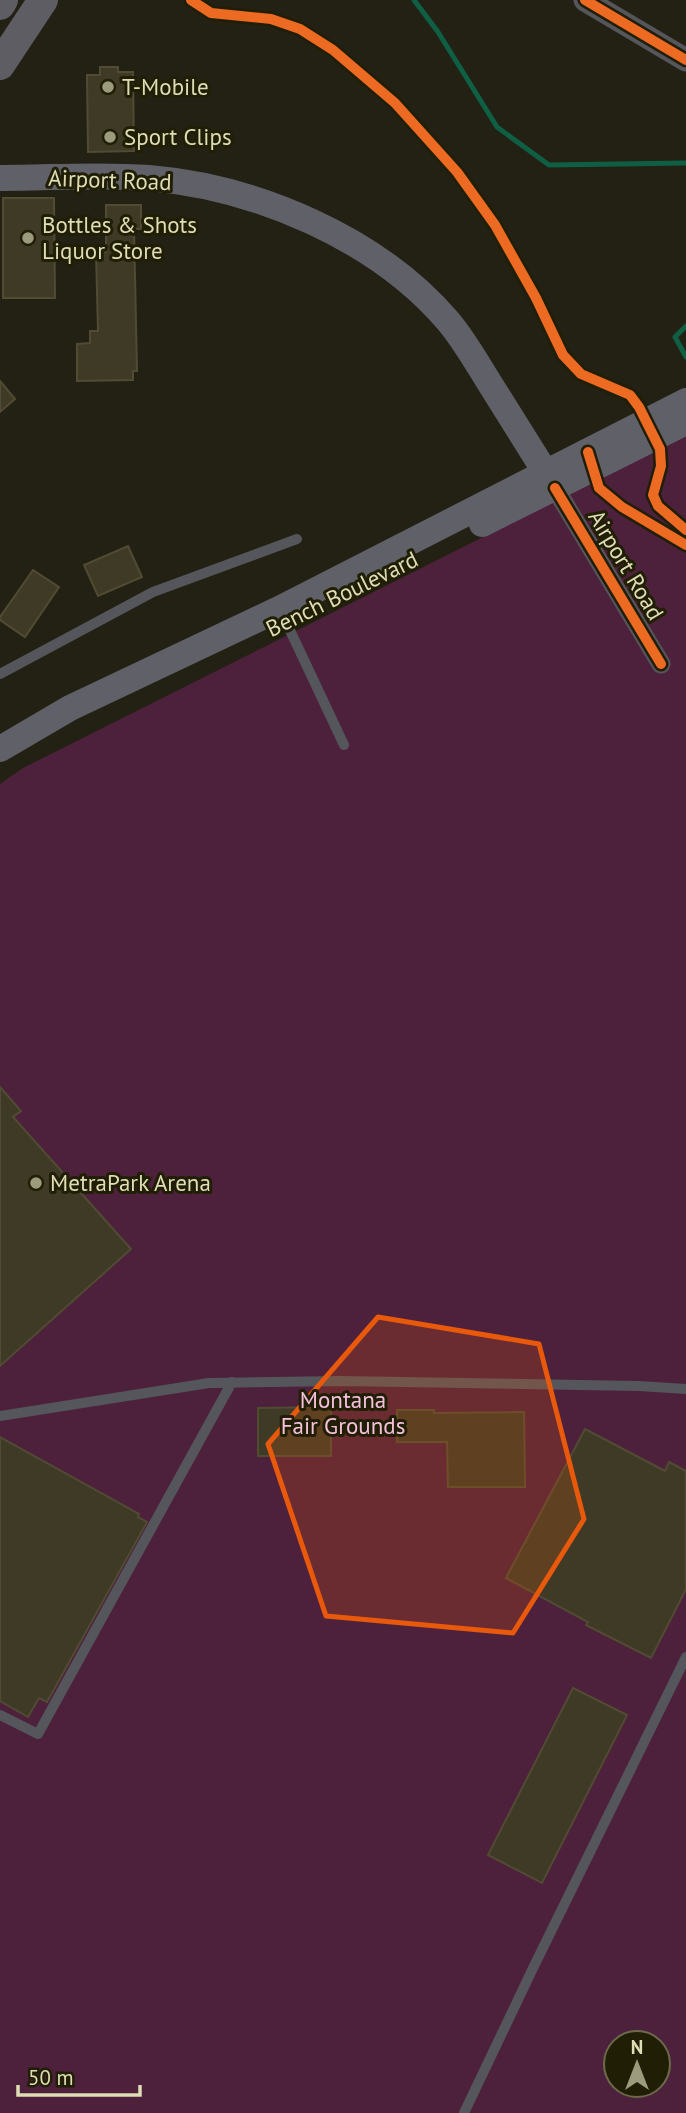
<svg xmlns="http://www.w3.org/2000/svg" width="686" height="2113" viewBox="0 0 686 2113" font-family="'PT Sans',sans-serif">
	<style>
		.green { fill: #4d213b; fill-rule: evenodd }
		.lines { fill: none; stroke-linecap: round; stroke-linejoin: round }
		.stream { stroke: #0f5f44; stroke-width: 5 }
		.building { fill: #3e3a26; stroke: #514b33; stroke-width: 2 }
		.service { stroke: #55555c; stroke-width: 10 }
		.minor { stroke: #55555c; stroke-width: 19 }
		.tertiary { stroke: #55555c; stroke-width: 23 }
		.secondary { stroke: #606068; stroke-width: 26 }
		.primary { stroke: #5e5d64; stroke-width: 30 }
		.cycleway-casing { stroke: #201e04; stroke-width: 15 }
		.cycleway { stroke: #ed6a23; stroke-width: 10 }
		.marked { fill: #e8590c; fill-opacity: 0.2; stroke: #e8590c; stroke-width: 5; stroke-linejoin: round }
		.poi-dot { fill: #9d9b7d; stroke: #201e04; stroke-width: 2.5 }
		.labels { text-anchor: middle; stroke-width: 6; stroke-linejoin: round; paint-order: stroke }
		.poi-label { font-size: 23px; fill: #dfddb6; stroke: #201e04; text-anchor: start }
		.street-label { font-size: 23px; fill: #dfddb6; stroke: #201e04 }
		.park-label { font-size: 23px; fill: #f6c0dd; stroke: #201e04 }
	</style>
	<rect width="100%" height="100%" fill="#232113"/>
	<path class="green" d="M686,435V2113H0V784L23,768ZM616,2043H658V2085H616Z"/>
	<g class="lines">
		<path class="stream" d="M414,0L438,32L497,127L549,165L686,163
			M686,326L675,337L686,357"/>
	</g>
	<path class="building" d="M100,67H118V72H133L134,151L88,152L87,75H100Z
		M3,198H54L55,298H3Z
		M106,205H141V229H134L137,371H133V380L77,381V344L90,343V331H98L96,252H106Z
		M0,381L15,399L0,412Z
		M128,546L142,577L98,596L84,565Z
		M33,570L59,587L25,637L0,620V617Z
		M0,1087L21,1111L13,1117L131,1249L0,1366Z
		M331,1407V1456H258V1408Z
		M397,1410H434V1413L524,1412L525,1487H448L447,1442H397Z
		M585,1429L665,1471L669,1462L686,1471V1589L651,1658L586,1625L588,1622L506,1578Z
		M0,1437L139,1514L138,1517L147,1522L47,1702L39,1698L28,1717L0,1701Z
		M573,1688L627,1715L542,1883L488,1855Z"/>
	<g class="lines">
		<path class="service" d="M280,609L344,745
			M0,674L153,592L297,539
			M0,1416L209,1383L341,1381L639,1386L686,1389
			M0,1715L38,1734L232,1382
			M464,2113L534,1966L686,1657"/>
		<path class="minor" d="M555,488L661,664"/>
		<path class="tertiary" d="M585,0L686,60"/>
		<path class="secondary" d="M0,178C49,178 100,174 149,178C256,187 377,238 448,321C465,341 478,365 492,387C513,420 533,453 554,486
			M482,524L686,422
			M0,749L70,708L279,609L686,401"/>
		<path class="primary" d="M0,5L3,0
			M0,65L43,0"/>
		<defs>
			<path id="cycleway" d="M191,0L211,13L271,19L300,29L333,50L395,103L457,172L495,225L536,298L563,355L581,374L630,395L639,407L660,449L661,466L653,495L658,506L686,530
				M585,0L686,60
				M588,452L599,488L622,507L686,545
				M555,488L661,664"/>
		</defs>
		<use href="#cycleway" class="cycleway-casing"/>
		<use href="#cycleway" class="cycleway"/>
	</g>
	<path class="marked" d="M378,1317L539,1344L584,1519L513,1633L326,1616L268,1444Z"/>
	<g class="poi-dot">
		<circle cx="108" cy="87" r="7"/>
		<circle cx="110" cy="137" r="7"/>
		<circle cx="28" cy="238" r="7"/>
		<circle cx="36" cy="1183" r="7"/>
	</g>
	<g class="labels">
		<g class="poi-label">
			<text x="122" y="95">T-Mobile</text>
			<text x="124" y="145">Sport Clips</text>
			<text x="42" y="233">Bottles &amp; Shots<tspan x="42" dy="26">Liquor Store</tspan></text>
			<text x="50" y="1191">MetraPark Arena</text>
		</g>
		<g class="street-label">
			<text transform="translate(110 180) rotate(2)" y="8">Airport Road</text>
			<text transform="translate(626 565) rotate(59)" y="8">Airport Road</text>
			<text transform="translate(342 594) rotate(-26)" y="8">Bench Boulevard</text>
		</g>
		<g class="park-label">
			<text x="343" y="1408">Montana<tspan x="343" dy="26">Fair Grounds</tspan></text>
		</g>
	</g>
	<g transform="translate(637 2064)"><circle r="33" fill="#201e04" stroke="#6c6a4b" stroke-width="2"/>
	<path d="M0-5L12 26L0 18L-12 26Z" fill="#9d9b7d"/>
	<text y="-10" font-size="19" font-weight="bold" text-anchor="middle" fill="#dfddb6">N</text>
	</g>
	<path d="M18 2085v10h122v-10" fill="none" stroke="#dfddb6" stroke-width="3.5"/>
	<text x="28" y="2085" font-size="21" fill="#dfddb6" stroke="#201e04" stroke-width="5" paint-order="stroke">50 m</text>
</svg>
